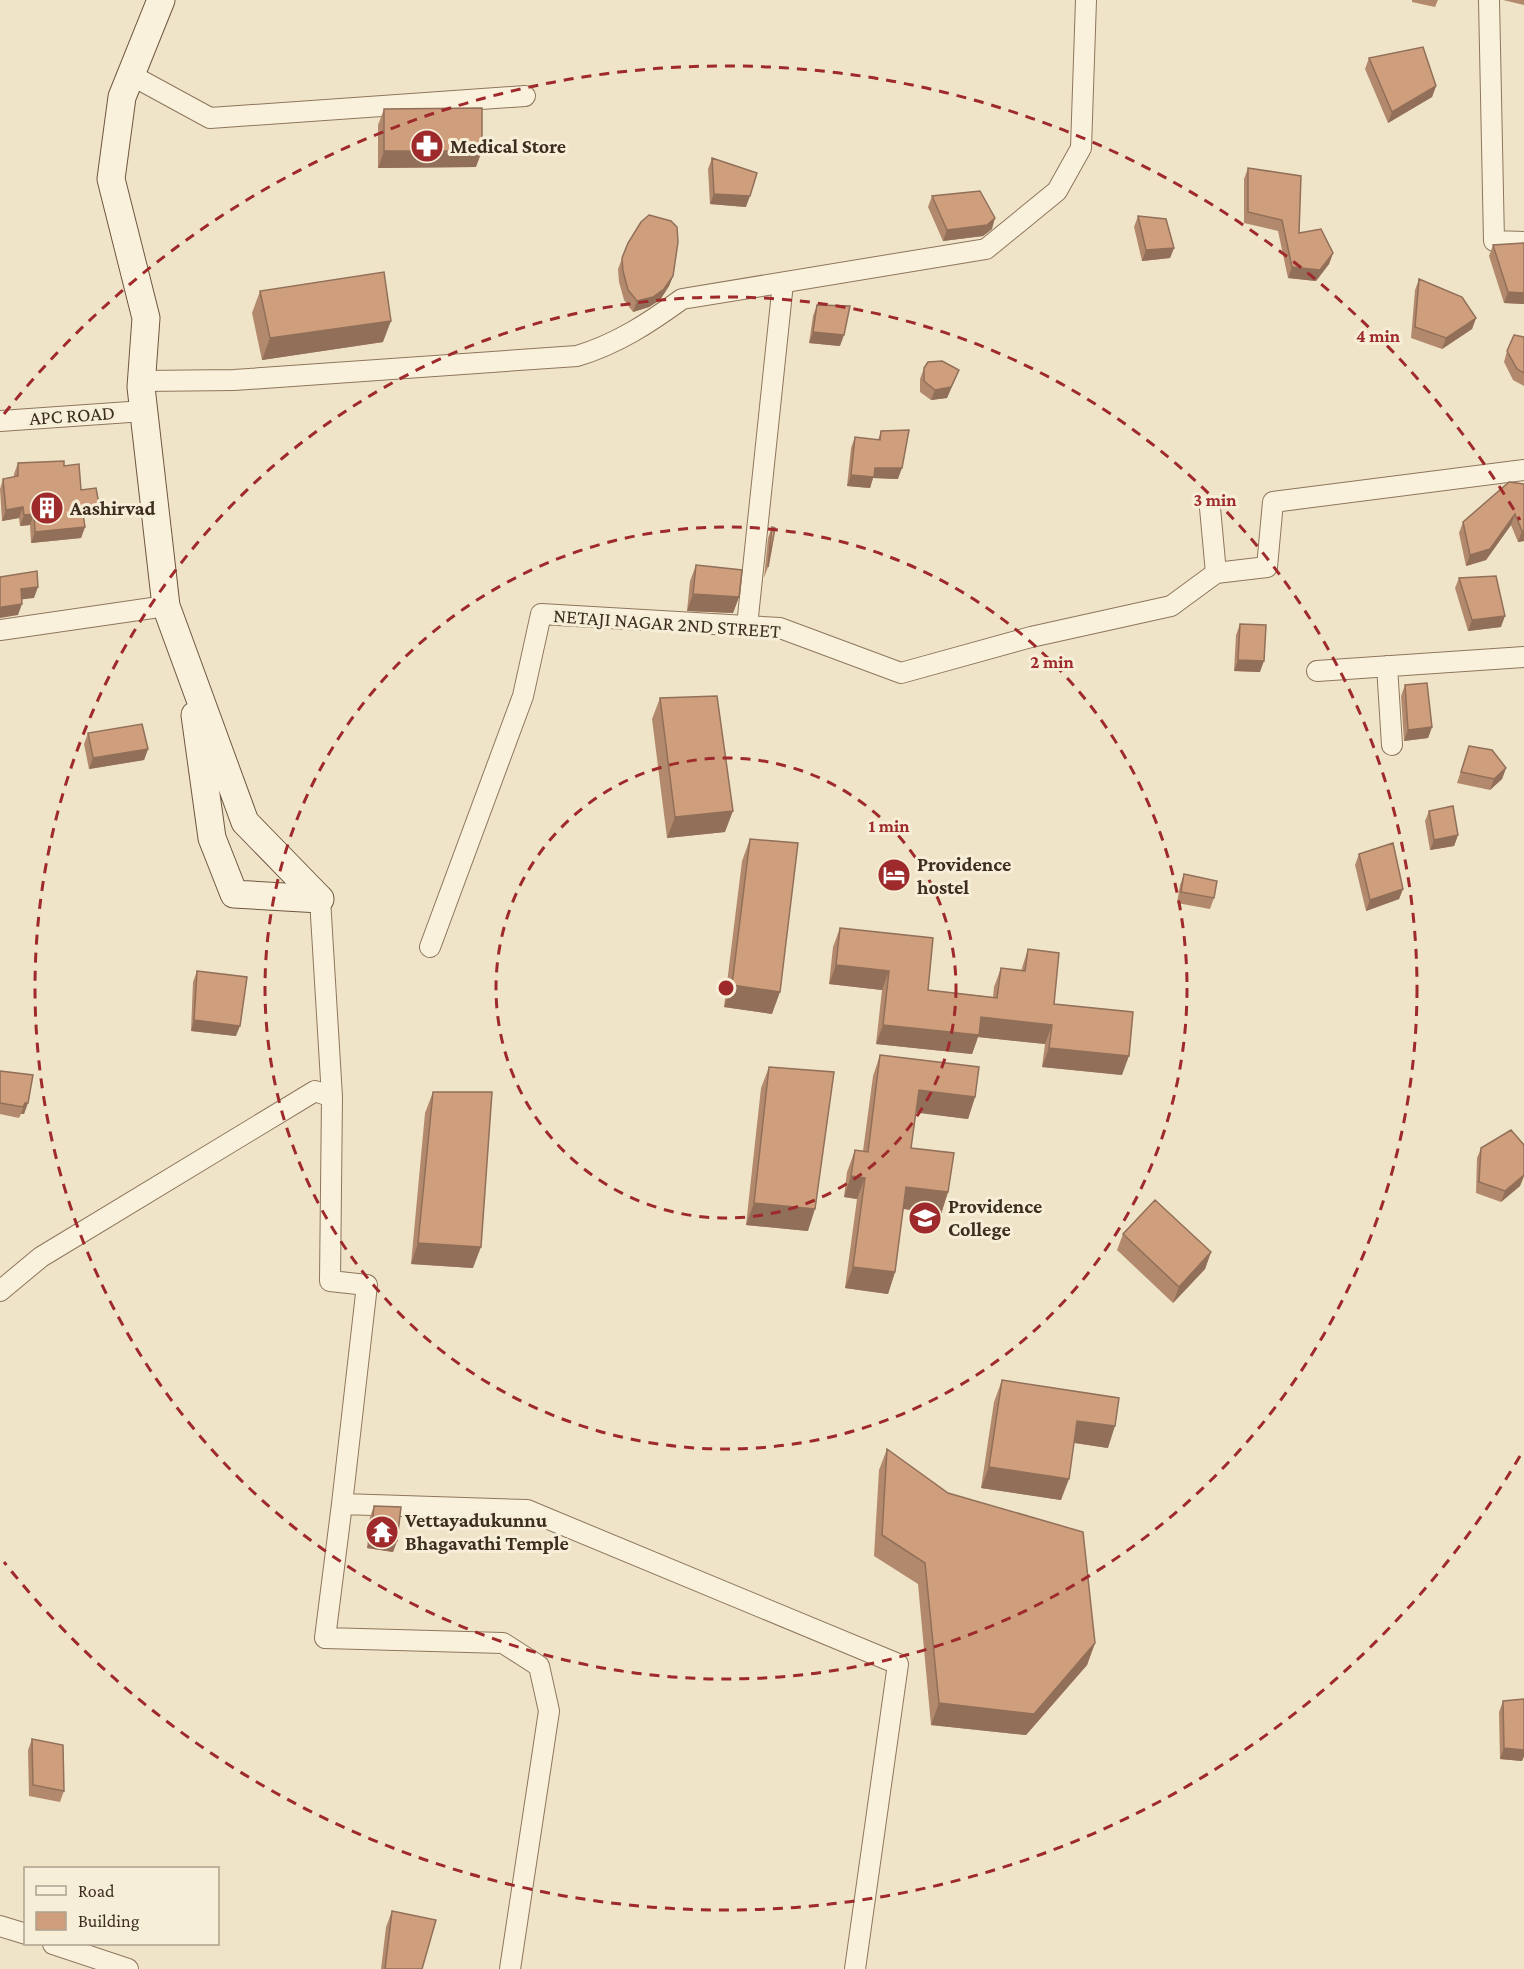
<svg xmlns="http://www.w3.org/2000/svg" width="1524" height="1969" viewBox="0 0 1524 1969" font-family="'Crimson Pro',serif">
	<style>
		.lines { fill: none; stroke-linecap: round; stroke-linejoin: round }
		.street-casing { stroke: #8d765c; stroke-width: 22 }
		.secondary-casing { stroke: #6f573f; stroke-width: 29 }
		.street { stroke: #faf1dc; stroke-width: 20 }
		.secondary { stroke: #faf1dc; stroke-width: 27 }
		.wall { fill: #b2896c }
		.shaded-wall { fill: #916f58 }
		.building { fill: #cf9f7d; stroke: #916f58; stroke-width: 1.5 }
		.ring { fill: none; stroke: #9e2a2b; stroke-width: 3; stroke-dasharray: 10 8 }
		.labels { text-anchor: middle; stroke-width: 6; stroke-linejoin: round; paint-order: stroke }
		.poi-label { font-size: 20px; font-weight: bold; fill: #3d2e20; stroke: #f7eed8; text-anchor: start }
		.street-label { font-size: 20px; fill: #3d2e20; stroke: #f7eed8 }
		.centre { fill: #9e2a2b; stroke: #f7eed8; stroke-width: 3 }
		.ring-label { font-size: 18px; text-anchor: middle; font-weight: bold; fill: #9e2a2b; stroke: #f7eed8; stroke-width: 6; stroke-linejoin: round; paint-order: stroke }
	</style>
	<rect width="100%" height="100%" fill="#f0e4c8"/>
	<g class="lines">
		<defs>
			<path id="street" d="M1489,0L1494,241L1524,242
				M131,75L210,118L525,96
				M142,381L234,380L577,356C617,344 649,323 682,299L986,249L1057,191L1081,148L1086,0
				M0,421L144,411
				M1210,508L1216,573
				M747,626L783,283
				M0,630L166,606
				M1387,666L1392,745
				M1317,671L1524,657
				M320,899L332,1097
				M430,947L523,696L541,614L780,628L901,673L1031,637L1171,606L1216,573L1267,567L1273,502L1524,470
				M0,1291L41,1257L315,1091L332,1097L330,1281L367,1285L342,1504L527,1510L898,1664L855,1969
				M342,1504L325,1638L503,1643L539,1666L549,1711L510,1969
				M0,1926L26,1934
				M53,1944L128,1969"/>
			<path id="secondary" d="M161,0L122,97L111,179L146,318L141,387L166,606L245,822L320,899
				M195,715L212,838L234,894L320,899"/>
		</defs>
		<use href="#street" class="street-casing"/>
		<use href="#secondary" class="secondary-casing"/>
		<use href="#street" class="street"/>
		<use href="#secondary" class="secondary"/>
	</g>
	<path class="wall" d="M1412,0H1438L1435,7L1412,2Z
		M1503,0H1524V5Z
		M1369,58L1436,86L1432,97L1388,123L1365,69Z
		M384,109L476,167L378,168V125Z
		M712,158L746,207L710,204L708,169Z
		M1248,168L1299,233L1333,253L1329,264L1316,281L1288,278L1278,231L1244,223V179Z
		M932,196L992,229L983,236L943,241L928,207Z
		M1138,216L1174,248L1170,258L1142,261L1134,227Z
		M628,243L673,276L669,286L660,300L649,307L633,312L624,300L619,282L618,269Z
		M1493,245L1524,304L1504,303L1489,256Z
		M1419,279L1476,318L1472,329L1442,349L1411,338L1415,290Z
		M260,291L383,342L262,360L252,313Z
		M817,305L840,346L809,343L813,316Z
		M1524,337V386L1513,380L1504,362L1507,351Z
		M924,368L959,370L947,398L931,400L920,392V379Z
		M881,431L898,479L873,478L870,488L847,486L851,448L855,437L878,440Z
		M18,463L64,466L81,490L95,515L83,517L85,527L81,538L31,543L30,525L20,526L19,518L2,521L0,489L3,479L14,477V474Z
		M1524,484V541L1518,542L1511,525L1486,560L1466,566L1459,533L1463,522Z
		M772,527L768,567L764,578L768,538Z
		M696,565L739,597L733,613L687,611L690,581Z
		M1459,578L1501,627L1468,631L1455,588Z
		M1240,624L1260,672L1234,671L1236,635Z
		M1405,685L1432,727L1428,738L1404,741L1401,696Z
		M660,698L725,832L667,838L652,719Z
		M88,733L148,749L144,760L89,769L84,744Z
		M1469,746L1506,768L1502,779L1490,790L1457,783Z
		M1429,811L1458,835L1454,846L1430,850L1425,821Z
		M750,839L772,1014L724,1007L742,861Z
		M1359,854L1403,889L1399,899L1366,911L1355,865Z
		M1184,874L1214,898L1210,909L1177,903L1180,885Z
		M840,928L928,990L993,997L994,987L1001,968L1021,971L1028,949L1054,1004L1122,1075L1042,1067L1045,1044L978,1037L972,1054L876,1044L882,990L829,984L833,947Z
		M197,971L236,1036L191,1031L193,982Z
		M880,1055L975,1097L968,1119L916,1112L911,1148L948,1192L941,1214L903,1209L895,1272L888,1294L845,1288L857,1199L844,1197L847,1172L855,1150L863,1151L873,1076Z
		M769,1067L808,1231L746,1225L761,1088Z
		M0,1071L33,1075L24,1114H21L19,1118L0,1114Z
		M433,1092L473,1268L411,1264L425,1113Z
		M1481,1148L1524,1176L1520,1186L1501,1202L1476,1193L1477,1158Z
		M1123,1234L1211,1252L1205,1269L1173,1303L1117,1250Z
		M1002,1380L1108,1448L1074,1443L1061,1500L981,1488L994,1402Z
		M887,1449L948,1493L1095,1643L1087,1665L1026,1735L931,1725L918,1584L874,1556L879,1470Z
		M374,1506L397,1541L393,1552L367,1548L370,1517Z
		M1524,1699V1756L1522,1761L1500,1759L1499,1712L1503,1701Z
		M32,1739L64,1791L60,1802L29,1796L28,1750Z
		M392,1911L422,1969H381L386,1927Z"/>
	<path class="shaded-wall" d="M1436,86L1432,97L1388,123L1392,112Z
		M384,151H482L476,167L378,168Z
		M714,194L750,196L746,207L710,204Z
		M995,218L992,229L983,236L943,241L947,230Z
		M1174,248L1170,258L1142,261L1146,250Z
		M1333,253L1329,264L1316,281L1288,278L1292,267Z
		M673,276L669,286L660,300L649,307L633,312L637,301Z
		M1508,292L1524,293V304L1504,303Z
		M1476,318L1472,329L1442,349L1446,338Z
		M391,321L383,342L262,360L270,338Z
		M813,332L844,335L840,346L809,343Z
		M959,370L947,398L931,400L935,390Z
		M875,468H902L898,479L873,478L870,488L847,486L851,475Z
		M99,504L95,515L78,517L82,507Z
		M23,507L19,518L2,521L6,510Z
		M34,514L30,525L20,526L24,515Z
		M1515,514L1511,525L1486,560L1466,566L1470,555Z
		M85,527L81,538L31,543L35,532Z
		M1522,531H1524V541L1518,542Z
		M38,587L34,598L17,600L21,589Z
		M693,594L739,597L733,613L687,611Z
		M22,604L18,615L0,618V609L2,607Z
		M1505,616L1501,627L1468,631L1472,620Z
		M1238,660L1264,661L1260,672L1234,671Z
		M1432,727L1428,738L1404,741L1408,730Z
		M148,749L144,760L89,769L93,758Z
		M1506,768L1502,779L1490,790L1494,779Z
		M733,811L725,832L667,838L675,817Z
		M1458,835L1454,846L1430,850L1434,840Z
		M1403,889L1399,899L1366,911L1370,900Z
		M836,965L889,971L882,990L829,984Z
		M732,985L780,992L772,1014L724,1007Z
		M981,1017L1052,1025L1045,1044L978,1037L972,1054L876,1044L883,1025Z
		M194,1020L240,1026L236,1036L191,1031Z
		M1049,1048L1129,1056L1122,1075L1042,1067Z
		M919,1090L975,1097L968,1119L911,1112Z
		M25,1103H28L24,1114H21Z
		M851,1176L865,1178L857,1199L844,1197Z
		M1524,1176L1520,1186L1501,1202L1505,1191Z
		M906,1187L948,1192L941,1214L898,1208Z
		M754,1203L815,1209L808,1231L746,1225Z
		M418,1243L481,1247L473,1268L411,1264Z
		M1211,1252L1205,1269L1173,1303L1179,1287Z
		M853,1267L895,1272L888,1294L845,1288Z
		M1077,1421L1115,1426L1108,1448L1069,1442Z
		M989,1467L1069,1479L1061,1500L981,1488Z
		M371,1538L397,1541L393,1552L367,1548Z
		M1095,1643L1087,1665L1026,1735L931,1725L939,1703Z
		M1504,1748L1524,1750V1756L1522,1761L1500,1759Z"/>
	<path class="building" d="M1423,47L1436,86L1392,112L1369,58Z
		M482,108V151H384V109Z
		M712,158L757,173L750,196L714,194Z
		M1248,168L1301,176L1299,233L1321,229L1333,253L1320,270L1292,267L1282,220L1248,212Z
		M980,191L995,218L987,225L947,230L932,196Z
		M649,215L671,221L677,227L678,242L673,276L664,289L653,297L637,301L628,290L623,271L622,258L628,243L641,222Z
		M1138,216L1166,219L1174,248L1146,250Z
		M1524,243V293L1508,292L1493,245Z
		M384,272L391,321L270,338L260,291Z
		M1419,279L1462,297L1476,318L1446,338L1415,327Z
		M817,305L850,306L844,335L813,332Z
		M1514,335L1524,337V373L1517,369L1507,351Z
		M942,361L959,370L951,387L935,390L924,381V368L928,362Z
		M909,430L902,468H875L874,477L851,475L855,437L880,440L881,431Z
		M64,461V466L79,464L81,490L96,488L99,504L82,507L85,527L35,532L34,514L24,515L23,507L6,510L3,479L18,476V463Z
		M1509,482L1524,484V531H1522L1515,514L1490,549L1470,555L1463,522Z
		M772,527L775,528L768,567Z
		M696,565L742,570L739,597L693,594Z
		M37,571L38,587L21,589L22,604L2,607L0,609V577Z
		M1496,576L1505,616L1472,620L1459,578Z
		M1240,624L1266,625L1264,661L1238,660Z
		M1427,683L1432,727L1408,730L1405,685Z
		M717,696L733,811L675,817L660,698Z
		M142,724L148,749L93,758L88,733Z
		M1469,746L1492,750L1506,768L1494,779L1461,772Z
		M1453,806L1458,835L1434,840L1429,811Z
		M750,839L798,843L780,992L732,985Z
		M1393,843L1403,889L1370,900L1359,854Z
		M1184,874L1217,881L1214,898L1181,892Z
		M840,928L933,938L928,990L997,998L1001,968L1025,971L1028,949L1059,953L1054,1004L1133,1012L1129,1056L1049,1048L1052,1025L981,1017L979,1035L883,1025L889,971L836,965Z
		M197,971L247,977L240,1026L194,1020Z
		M880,1055L979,1067L975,1097L919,1090L911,1148L954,1153L948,1192L906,1187L895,1272L853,1267L865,1178L851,1176L855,1150L868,1152Z
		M769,1067L834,1072L815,1209L754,1203Z
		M0,1071L33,1075L28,1103H25L23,1107L0,1103Z
		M433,1092H492L481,1247L418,1243Z
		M1511,1130L1524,1145V1175L1505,1191L1479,1182L1481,1148Z
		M1155,1200L1211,1252L1179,1287L1123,1234Z
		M1002,1380L1119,1398L1115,1426L1077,1421L1069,1479L989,1467Z
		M887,1449L948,1493L1083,1532L1095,1643L1034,1714L939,1703L925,1563L882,1535Z
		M374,1506L401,1507L397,1541L371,1538Z
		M1524,1699V1750L1504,1748L1503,1701Z
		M32,1739L63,1745L64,1791L33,1785Z
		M392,1911L436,1920L422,1969H385Z"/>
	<g class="ring">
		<circle cx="726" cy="988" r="230"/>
		<circle cx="726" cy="988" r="461"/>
		<circle cx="726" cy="988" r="691"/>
		<path d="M1520 1456A922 922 0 0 1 4 1562M4 414A922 922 0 0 1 1520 520"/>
	</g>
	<defs>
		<symbol id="pharmacy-disc" viewBox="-11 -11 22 22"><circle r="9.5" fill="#9e2a2b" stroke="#f7eed8"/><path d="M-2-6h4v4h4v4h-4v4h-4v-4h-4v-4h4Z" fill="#fff"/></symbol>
		<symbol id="building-disc" viewBox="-11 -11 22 22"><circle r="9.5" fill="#9e2a2b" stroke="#f7eed8"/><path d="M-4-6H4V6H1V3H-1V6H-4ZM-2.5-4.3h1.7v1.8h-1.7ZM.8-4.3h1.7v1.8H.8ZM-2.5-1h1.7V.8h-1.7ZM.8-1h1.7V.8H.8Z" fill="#fff"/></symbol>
		<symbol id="hotel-disc" viewBox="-11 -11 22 22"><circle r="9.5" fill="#9e2a2b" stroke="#f7eed8"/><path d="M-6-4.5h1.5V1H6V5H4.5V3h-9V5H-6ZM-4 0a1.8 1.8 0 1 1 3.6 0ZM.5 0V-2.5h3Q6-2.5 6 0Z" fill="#fff"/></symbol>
		<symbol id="university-disc" viewBox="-11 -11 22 22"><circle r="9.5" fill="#9e2a2b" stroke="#f7eed8"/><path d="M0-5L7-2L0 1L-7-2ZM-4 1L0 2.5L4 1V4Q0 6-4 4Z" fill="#fff"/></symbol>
		<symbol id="temple-disc" viewBox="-11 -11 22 22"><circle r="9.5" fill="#9e2a2b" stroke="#f7eed8"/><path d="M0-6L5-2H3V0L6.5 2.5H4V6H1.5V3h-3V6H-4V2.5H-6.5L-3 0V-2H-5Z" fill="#fff"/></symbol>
	</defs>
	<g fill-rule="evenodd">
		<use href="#pharmacy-disc" x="408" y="127" width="38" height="38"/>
		<use href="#building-disc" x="28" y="489" width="38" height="38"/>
		<use href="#hotel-disc" x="875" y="856" width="38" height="38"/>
		<use href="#university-disc" x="906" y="1199" width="38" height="38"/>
		<use href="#temple-disc" x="363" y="1513" width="38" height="38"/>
	</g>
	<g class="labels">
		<g class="poi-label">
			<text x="450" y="153">Medical Store</text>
			<text x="70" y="515">Aashirvad</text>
			<text x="917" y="871">Providence<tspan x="917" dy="23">hostel</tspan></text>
			<text x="948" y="1213">Providence<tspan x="948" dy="23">College</tspan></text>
			<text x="405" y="1527">Vettayadukunnu<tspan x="405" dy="23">Bhagavathi Temple</tspan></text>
		</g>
		<g class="street-label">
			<text transform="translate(72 415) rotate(-4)" y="7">APC ROAD</text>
			<text transform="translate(667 623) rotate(4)" y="7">NETAJI NAGAR 2ND STREET</text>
		</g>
	</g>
	<circle cx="726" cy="988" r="9" class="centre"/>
	<g class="ring-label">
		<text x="1378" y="342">4 min</text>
		<text x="1215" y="506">3 min</text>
		<text x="1052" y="668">2 min</text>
		<text x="889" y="832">1 min</text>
	</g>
	<rect x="24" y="1867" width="195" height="78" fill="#f7eed8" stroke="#ada18e" stroke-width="1.5"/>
	<rect x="36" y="1886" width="30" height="9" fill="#faf1dc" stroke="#ada18e" stroke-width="1.5"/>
	<text x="78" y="1897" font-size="18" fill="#3d2e20">Road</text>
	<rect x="36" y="1912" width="30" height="18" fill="#cf9f7d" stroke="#ada18e" stroke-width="1.5"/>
	<text x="78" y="1927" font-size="18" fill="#3d2e20">Building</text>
</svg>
